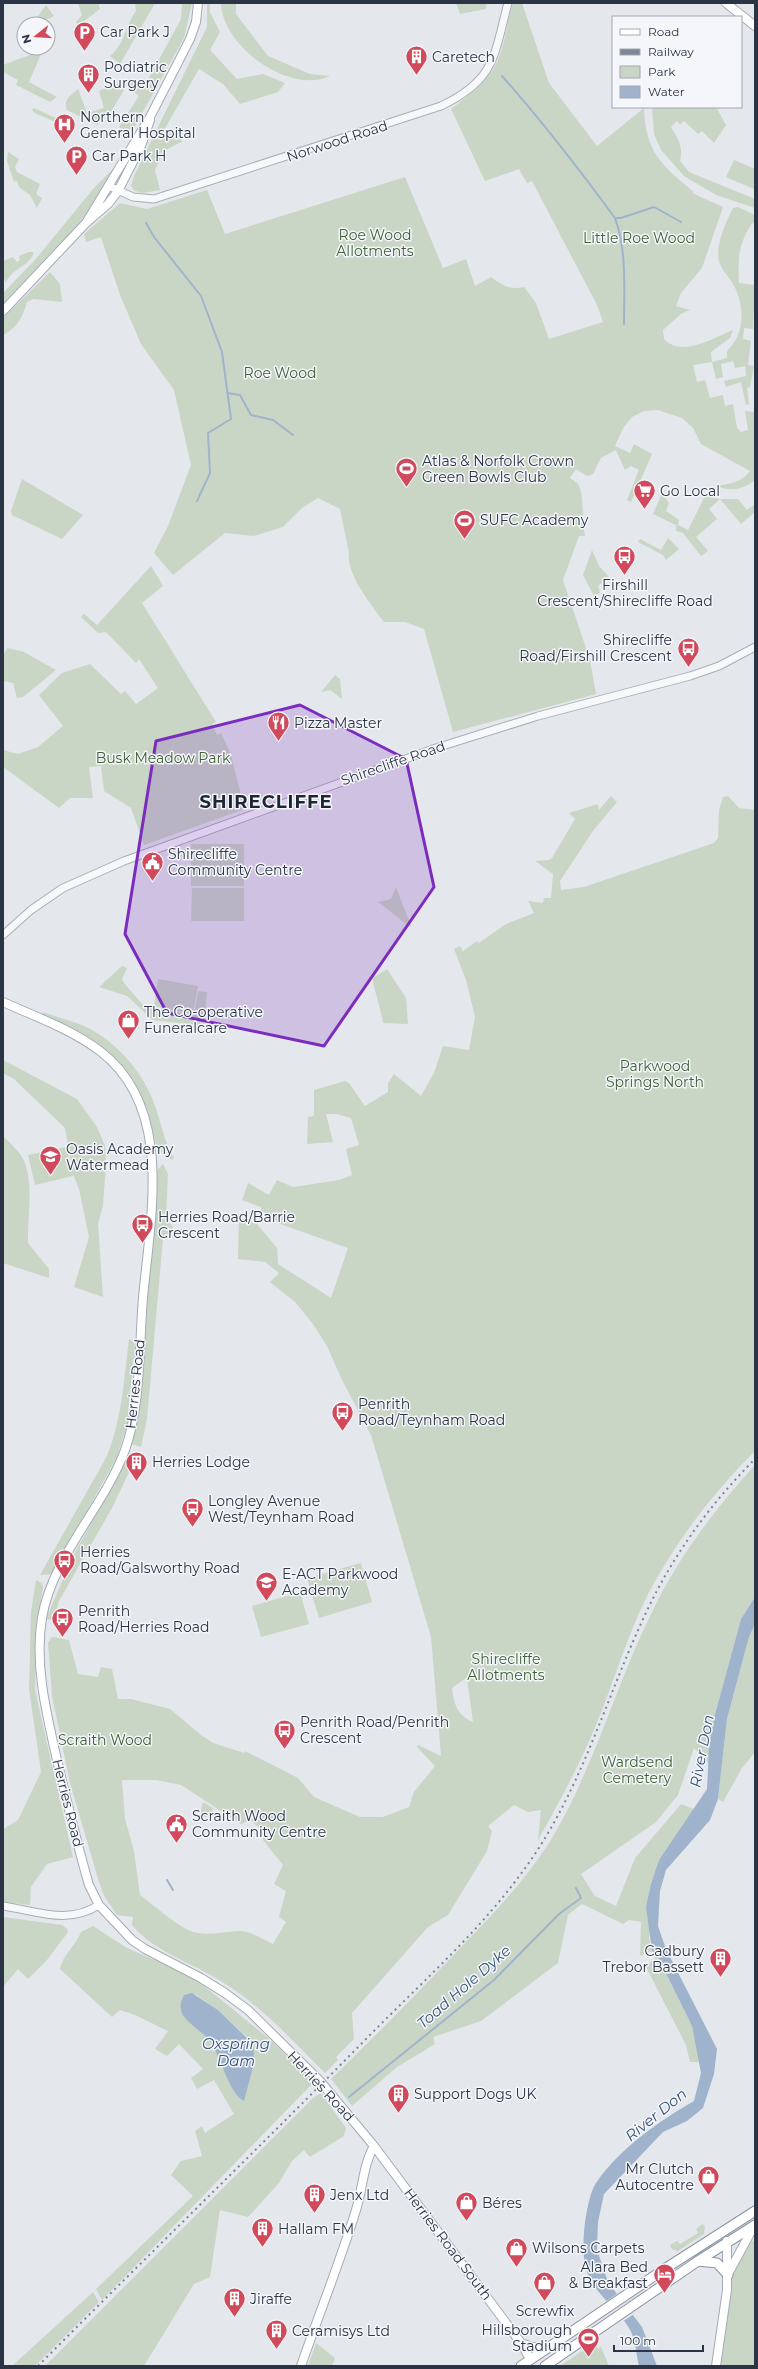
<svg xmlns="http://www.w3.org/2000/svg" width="758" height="2369" viewBox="0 0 758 2369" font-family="Montserrat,sans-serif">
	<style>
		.green { fill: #c9d6c5; fill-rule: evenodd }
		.water { fill: #9fb4cc }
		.pier { fill: #e4e7ec }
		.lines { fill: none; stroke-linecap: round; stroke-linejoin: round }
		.stream { stroke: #9fb4cc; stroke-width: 2 }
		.tertiary-casing { stroke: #a9aeb7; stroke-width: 9 }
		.primary-casing { stroke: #a3abb8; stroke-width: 10 }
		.trunk-casing { stroke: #8b94a3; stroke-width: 11 }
		.tertiary { stroke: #f7f8fa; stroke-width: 7 }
		.primary { stroke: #fff; stroke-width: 8 }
		.trunk { stroke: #fff; stroke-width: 9 }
		.rail { stroke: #7d8696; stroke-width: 2; stroke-dasharray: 2 4; stroke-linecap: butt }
		.marked { fill: #7b2cbf; fill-opacity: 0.2; stroke: #7b2cbf; stroke-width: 3; stroke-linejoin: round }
		.labels { text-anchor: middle; stroke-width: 3; stroke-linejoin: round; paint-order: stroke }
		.poi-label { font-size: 14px; fill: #2b3445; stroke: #f4f6f9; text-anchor: start }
		.street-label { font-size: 14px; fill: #2b3445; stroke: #f4f6f9 }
		.park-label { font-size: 14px; fill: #3f6138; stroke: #f4f6f9 }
		.water-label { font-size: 15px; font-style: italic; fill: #34527a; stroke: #f4f6f9 }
		.district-label { font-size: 18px; font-weight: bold; letter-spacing: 1px; fill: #1d2536; stroke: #f4f6f9 }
	</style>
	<rect width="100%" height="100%" fill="#e4e7ec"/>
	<path class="green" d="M78,3H98L100,9L79,25L76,22L82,15Z
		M135,3H152L154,5L120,64L110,56C125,44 125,26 136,11Z
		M182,3H192L184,38L130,135L119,127L139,96L129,88L132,82L143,89L181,19Z
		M207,3H210V12L220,32L210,50L237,79L263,74L285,83L278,92L240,104L223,84L199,69L164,130L183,141L164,151L155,170L160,190L143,193L135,191L131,186L134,176L207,27Z
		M221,3H236V14L268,56L310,74L330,76C289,95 222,46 221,3Z
		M456,3H487L486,9L460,14Z
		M513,3H522L549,83L597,146L644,108C645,151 662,166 694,192L692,193L723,207L702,268L681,293L676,306L690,310L681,314L663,330L664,339C682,358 713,338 733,330L730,338L711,352L712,362L727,358V351C746,333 745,304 732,282C727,275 721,269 719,261C715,245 726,222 733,208L738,207L755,215V224L752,223C738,246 738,256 739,283L755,285L753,329L744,328L743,339L751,341L748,365L754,366L750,387L747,388L749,404L746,405L741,382L726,387L724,381L746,376L745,366L735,368L733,361L721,364L723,377L716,379L712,362L693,365L697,382L705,380L710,398L723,395L725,406L733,404L737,428L741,432L748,430L745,411L755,412V480C741,491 731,491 715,486C729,484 741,483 750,471L701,444L693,428L682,418L658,410L644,411L632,417L623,428L615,446L630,453L634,444L652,454L631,502L627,500L639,470L631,466L625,470L616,450L601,458L593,474L587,476L576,469L570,478C573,480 578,483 579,486C584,495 582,523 585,536H579L563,580L590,660L596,694L453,732L424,629L405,622H384C372,606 346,574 349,553L340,509L318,498L302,508L283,527L254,536L225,533L173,575L154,553L168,526L191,465L174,390L141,344L120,295L101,237L86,242L84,234L120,203L147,209L207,190L225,234L405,177L443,268L466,259L475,286L491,277C503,286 509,290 524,287L536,303L549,339L603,322L597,305L532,181L527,183L519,169L485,181L451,109C470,95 490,80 499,57C506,40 507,21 513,3Z
		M46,5L54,16L38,24L36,19Z
		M38,52L41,54L29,82L57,97L50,102L16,85L18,80L3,72V65Z
		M128,79L130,80L109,115L101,119L97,125L67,110C63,98 71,96 78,89L87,113L104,108L99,91Z
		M652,107H716L726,125L714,143L702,131L698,134L684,121L680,125L677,121L671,127C677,137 684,147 680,161L689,172L755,199V208L716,195L684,176L661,150L654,134Z
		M34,108L69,124L72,129L68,132L65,130L64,126L35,113L32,110Z
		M8,152L19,159L15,167L17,172L40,184L36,194L42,198L37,208L30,195L20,188L16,180L14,182L7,161Z
		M734,160L755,169L754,189L726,177Z
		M116,166L100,195L74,230L3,305V293L35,260L93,189Z
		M29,252H34C30,267 11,268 6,283L3,276V261L13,257L17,262L20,260L19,256Z
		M50,272L60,284L62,302L33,299L27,302C23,317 17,328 3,335V318Z
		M22,479L83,515L62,539L12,515L11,511Z
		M662,493L669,503L666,511L679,520L678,525L688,530L705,496L720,499H738L747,510L755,504V512L741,524L720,499L709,509L717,519L696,537L708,551L701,556L683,533L676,531V525L653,514Z
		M668,538L679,549L666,560L663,555L638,542L640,539L661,550Z
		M592,550L599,566L609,577L598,586L600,593L594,596L583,575Z
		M151,566L163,586L142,603L216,722L212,724L217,735L221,733L230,752L245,809L144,845L131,808L104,791L101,766L89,767L93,798H70L59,808L3,767V750L18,754L38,747L63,726L39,695L62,673L90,664L121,694L125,691L136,704L158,688L139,659L136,663L106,632L98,633L81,617L84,614L97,625Z
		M7,648L24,652L56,670L23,697L17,698L13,683L3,681V656Z
		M335,675L340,679L342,699L330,690L321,692Z
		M611,796L617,802L593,831L560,881L561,890L584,887L714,843L718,838L719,810L723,797L728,796L739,808L755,810V1451C713,1493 676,1541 648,1594C629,1632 616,1675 600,1715C583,1759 561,1799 538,1840L541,1810L528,1812L514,1805L488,1826L492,1831L487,1851L448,1915L428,1927L352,2013L354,2039L336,2057L338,2060L325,2073C294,2042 264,2009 227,1985C197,1964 156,1954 132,1925L133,1917L117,1915L104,1896L99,1882L70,1783L52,1696L48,1643L52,1637L69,1640L78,1674L98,1677L101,1667L112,1669L118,1699H131L170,1709L201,1735L213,1743L244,1753L245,1751L298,1778L314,1797L360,1817H383L409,1807L414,1792L435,1766L417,1747L418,1745L441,1756L431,1637L371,1435L342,1380L327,1346L313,1324L295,1302L270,1282L279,1273L265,1262L238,1259L239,1218L257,1224L277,1248L278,1264L331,1298L348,1248L280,1224L261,1210V1207L242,1200L248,1183L269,1195L277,1180L293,1187L339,1180L352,1175L346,1149L359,1145L351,1118L337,1114H326L333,1142L307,1144L308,1117L314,1116V1090L345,1081L349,1083L365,1106L388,1092V1083L394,1074L421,1096L434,1073L443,1046L469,1050L475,1017L466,980L454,949L460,946L463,951L477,941L479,943L506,924L534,913L528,901L543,903L544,898H551L553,874L535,861L549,860L552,858L575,819L569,813L598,804L599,810ZM466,1678H467L473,1722C457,1715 454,1704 452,1688ZM122,1780H156L181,1785L241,1824L251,1820L262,1831L263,1840L283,1865L274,1884L286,1891L279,1917L286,1922L273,1944C263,1940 250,1930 238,1931C223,1932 208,1936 193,1932C180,1928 152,1904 140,1895L134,1851L125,1819Z
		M191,844H244V886H191Z
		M396,887L411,926L410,927L378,902L391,899Z
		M192,888H244V921H191Z
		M122,966L127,968L122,979L124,983L142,1004L153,1008L194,1015L198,991L207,992L204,1026L153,1020L127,996L99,987Z
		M387,969L406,998L408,1024L383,1023C382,1012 372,984 373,978Z
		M158,979L198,986L193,1014L154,1006Z
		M43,1012C59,1018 78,1022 92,1030C120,1046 143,1073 154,1103C160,1118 165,1146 174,1157L172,1160L157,1149L148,1111L136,1086L115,1059L99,1045L78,1032L42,1016Z
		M3,1060L77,1099L97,1127L105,1146L106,1164L103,1205L98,1224L103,1297L74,1287L89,1237L79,1189L73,1174V1176L35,1185L28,1155L66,1147L72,1169L65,1128L14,1079L3,1073Z
		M3,1136C9,1142 17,1149 22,1157C35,1179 27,1217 28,1243L49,1269V1278L3,1263Z
		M163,1164L168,1174L166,1219L173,1227L171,1238L163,1239L147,1419L141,1447L132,1444L143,1364L157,1170Z
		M129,1339L133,1341L135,1345L127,1424L117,1457L56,1567L52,1574L40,1575L107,1456C122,1418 124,1379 129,1339Z
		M126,1460L132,1466L112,1508L59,1601L54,1620L46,1619L73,1556Z
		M755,1465V1597L741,1619L714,1718L709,1764L694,1748L678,1795L656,1822L581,1874L595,1896L616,1906L635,1858L681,1804L694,1809L659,1860L649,1938L652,1951L640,1956L641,1922L629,1920L623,1924L582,1904L568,1915L558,1963L481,2021L433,2037L435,2044L397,2067L352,2106L331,2079C376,2035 421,1990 464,1944C497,1910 531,1874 555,1833C595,1764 616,1685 651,1614C677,1559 714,1510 755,1465Z
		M361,1563L372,1602L319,1618L307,1578Z
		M36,1580L42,1583L43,1587L37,1623L35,1690L73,1857L47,1864L31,1887L30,1905L3,1902V1829L18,1820L41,1772L29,1689L31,1612Z
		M300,1592L309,1624L261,1637L252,1606Z
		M755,1624V1752L742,1768L723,1802L718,1799L727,1719L749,1637Z
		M203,1802L213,1808L210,1821L200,1813Z
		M3,1917L62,1925L67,1929L68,1932L47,1960L28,1979L18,1969L3,1987Z
		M93,1926L127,1948L173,1968L203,1985L273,2042L313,2083L102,2300L96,2289L193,2196L171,2175L181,2161L202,2156L195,2131L202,2126L205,2133L234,2114L214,2080L197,2089L191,2078L203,2069L179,2044L167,2056L155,2049L168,2031L135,2015L120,2010L112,2017L60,1969C62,1956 76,1945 81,1932ZM195,1994L218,2010L250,2040L254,2051L245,2097H239L214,2047L196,2026Z
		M657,1955L692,2026L700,2062H690L686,2045L646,1967Z
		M321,2093L346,2128L344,2136L310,2157L304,2150L292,2161L279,2183L248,2217L220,2210L210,2277L194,2284L144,2366H45L313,2098Z
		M702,2224L705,2226L704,2234L678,2251L672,2249L670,2245L677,2241L680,2244L698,2233L696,2229Z
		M755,2239V2366H721L732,2257Z
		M93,2292L99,2302L35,2366H12Z
		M595,2342L598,2349L601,2347L609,2366H560Z
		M316,2343L335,2358L332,2366H308Z"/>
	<path class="water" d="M755,1597V1624L749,1637L727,1719L718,1799L710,1820L666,1870L660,1891L658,1926L666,1949L717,2049L714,2074L703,2108L687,2121L663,2132L604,2194L598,2222L597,2250L608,2282L642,2327L657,2366H639C636,2354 636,2340 629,2328C617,2308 593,2293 586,2269C583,2258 583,2244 584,2233C585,2220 589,2193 596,2183C620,2148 658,2122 694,2101L701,2073L692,2026L657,1955L652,1951L646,1907L651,1884L659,1860L707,1789L709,1748L714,1718L741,1619Z
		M192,1993L218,2010L252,2043L254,2051L253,2067L244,2101C229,2094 221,2057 211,2043C199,2025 171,2019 184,1995Z"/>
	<path class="pier" d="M618,2293L634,2314L622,2322L605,2302Z"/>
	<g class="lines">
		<path class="stream" d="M502,76C542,121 579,169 615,218C627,250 624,290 624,324
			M615,218H621L654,207L681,222
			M146,223L154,237L201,296L222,352L231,419L208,433L210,473L197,501
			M228,393L240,395L251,415L273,420L293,435
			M167,1880L173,1890
			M349,2097L494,1980L559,1914L581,1898L576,1888"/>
		<defs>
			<path id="tertiary" d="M109,186L133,197L154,199L441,106C496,80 494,55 508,3
				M3,935L31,910L63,888L124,861L436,748L538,716L690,676L719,666L755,647
				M3,1906C38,1911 67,1925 99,1905"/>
			<path id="primary" d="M726,3L755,26
				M86,223L150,117L190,39L196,22L198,3
				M3,311L86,223L108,204L118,191L141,146L150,120
				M3,1002C36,1017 71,1029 100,1051C175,1108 150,1218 143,1298C139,1345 141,1406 125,1450C104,1507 52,1557 42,1618C34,1665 47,1715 57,1760C67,1802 77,1844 89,1885L99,1905L132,1940L145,1949L201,1978L225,1993L248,2010L320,2081L374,2146L521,2343L530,2359
				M728,2274L754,2226
				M521,2343L532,2347H547
				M301,2366C319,2314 340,2262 356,2210C363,2188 363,2165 374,2146
				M716,2366L727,2290V2241"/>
			<path id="trunk" d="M698,2261L717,2263L728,2275
				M521,2366L663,2270L755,2211
				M545,2366L698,2261L755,2225"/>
		</defs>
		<use href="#tertiary" class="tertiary-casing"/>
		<use href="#primary" class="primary-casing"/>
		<use href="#trunk" class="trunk-casing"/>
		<use href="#tertiary" class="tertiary"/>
		<use href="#primary" class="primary"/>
		<use href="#trunk" class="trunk"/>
		<path class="rail" d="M38,2366C147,2256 258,2149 367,2038C420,1984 478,1933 523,1871C580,1794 604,1703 644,1617C671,1558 709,1505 755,1459"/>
	</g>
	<path class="marked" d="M300,705L406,759L434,887L324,1046L167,1013L125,934L156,741Z"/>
	<defs>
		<symbol id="parking-pin" viewBox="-11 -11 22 30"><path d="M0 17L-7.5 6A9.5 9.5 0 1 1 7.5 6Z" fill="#d1495b" stroke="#f4f6f9"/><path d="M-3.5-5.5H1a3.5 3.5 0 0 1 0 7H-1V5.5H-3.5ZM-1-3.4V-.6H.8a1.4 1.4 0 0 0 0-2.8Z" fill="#fff"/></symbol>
		<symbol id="building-pin" viewBox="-11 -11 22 30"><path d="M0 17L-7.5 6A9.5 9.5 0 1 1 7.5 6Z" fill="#d1495b" stroke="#f4f6f9"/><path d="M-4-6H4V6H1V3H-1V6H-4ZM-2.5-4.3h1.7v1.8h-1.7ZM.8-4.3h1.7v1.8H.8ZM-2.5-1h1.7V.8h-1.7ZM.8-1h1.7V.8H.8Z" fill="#fff"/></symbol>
		<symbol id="hospital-pin" viewBox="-11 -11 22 30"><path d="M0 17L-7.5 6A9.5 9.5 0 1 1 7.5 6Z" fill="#d1495b" stroke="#f4f6f9"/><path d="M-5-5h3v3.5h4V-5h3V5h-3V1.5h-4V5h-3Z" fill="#fff"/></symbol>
		<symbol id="stadium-pin" viewBox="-11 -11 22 30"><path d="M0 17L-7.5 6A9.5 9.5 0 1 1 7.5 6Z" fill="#d1495b" stroke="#f4f6f9"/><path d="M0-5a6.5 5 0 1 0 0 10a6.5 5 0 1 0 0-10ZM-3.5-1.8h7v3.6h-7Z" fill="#fff"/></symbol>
		<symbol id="supermarket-pin" viewBox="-11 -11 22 30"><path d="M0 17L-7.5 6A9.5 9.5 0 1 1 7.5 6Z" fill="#d1495b" stroke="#f4f6f9"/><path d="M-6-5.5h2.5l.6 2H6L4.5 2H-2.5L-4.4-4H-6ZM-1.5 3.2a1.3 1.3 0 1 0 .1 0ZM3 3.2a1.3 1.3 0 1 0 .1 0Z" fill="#fff"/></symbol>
		<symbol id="bus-pin" viewBox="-11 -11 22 30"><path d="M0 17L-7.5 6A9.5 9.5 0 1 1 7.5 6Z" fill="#d1495b" stroke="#f4f6f9"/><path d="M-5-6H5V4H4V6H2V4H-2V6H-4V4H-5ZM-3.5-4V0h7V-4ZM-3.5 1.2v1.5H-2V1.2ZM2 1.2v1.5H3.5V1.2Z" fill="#fff"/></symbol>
		<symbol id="restaurant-pin" viewBox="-11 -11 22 30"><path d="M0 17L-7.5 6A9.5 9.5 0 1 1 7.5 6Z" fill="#d1495b" stroke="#f4f6f9"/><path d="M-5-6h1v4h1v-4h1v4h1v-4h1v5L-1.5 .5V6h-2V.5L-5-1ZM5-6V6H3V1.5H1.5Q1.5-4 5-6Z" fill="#fff"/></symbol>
		<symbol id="civic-pin" viewBox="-11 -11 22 30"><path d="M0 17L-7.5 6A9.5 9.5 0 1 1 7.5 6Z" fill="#d1495b" stroke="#f4f6f9"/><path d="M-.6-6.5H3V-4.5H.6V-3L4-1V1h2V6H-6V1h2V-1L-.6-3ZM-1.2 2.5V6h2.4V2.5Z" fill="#fff"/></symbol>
		<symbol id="shop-pin" viewBox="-11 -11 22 30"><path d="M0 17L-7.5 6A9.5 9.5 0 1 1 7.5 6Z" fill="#d1495b" stroke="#f4f6f9"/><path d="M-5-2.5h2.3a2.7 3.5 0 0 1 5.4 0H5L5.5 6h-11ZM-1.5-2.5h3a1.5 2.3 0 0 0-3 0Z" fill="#fff"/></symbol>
		<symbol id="school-pin" viewBox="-11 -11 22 30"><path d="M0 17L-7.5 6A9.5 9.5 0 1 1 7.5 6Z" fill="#d1495b" stroke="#f4f6f9"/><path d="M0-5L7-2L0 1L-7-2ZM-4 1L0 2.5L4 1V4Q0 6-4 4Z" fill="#fff"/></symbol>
		<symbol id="hotel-pin" viewBox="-11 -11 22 30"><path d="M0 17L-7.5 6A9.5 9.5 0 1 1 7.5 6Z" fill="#d1495b" stroke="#f4f6f9"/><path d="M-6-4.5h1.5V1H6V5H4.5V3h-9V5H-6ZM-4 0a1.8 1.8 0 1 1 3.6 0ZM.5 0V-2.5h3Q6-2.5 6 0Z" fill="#fff"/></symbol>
	</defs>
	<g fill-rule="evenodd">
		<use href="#parking-pin" x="72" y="20" width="25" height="34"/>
		<use href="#building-pin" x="404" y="44" width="25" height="34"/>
		<use href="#building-pin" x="76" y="62" width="25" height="34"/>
		<use href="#hospital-pin" x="52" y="112" width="25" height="34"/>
		<use href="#parking-pin" x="64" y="144" width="25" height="34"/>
		<use href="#stadium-pin" x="394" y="456" width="25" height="34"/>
		<use href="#supermarket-pin" x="632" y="478" width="25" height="34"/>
		<use href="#stadium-pin" x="452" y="508" width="25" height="34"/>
		<use href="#bus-pin" x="612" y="544" width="25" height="34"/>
		<use href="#bus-pin" x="676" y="636" width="25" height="34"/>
		<use href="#restaurant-pin" x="266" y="710" width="25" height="34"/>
		<use href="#civic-pin" x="140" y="850" width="25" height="34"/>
		<use href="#shop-pin" x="116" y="1008" width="25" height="34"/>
		<use href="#school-pin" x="38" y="1144" width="25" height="34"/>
		<use href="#bus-pin" x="130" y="1212" width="25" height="34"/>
		<use href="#bus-pin" x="330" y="1400" width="25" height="34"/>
		<use href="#building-pin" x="124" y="1450" width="25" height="34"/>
		<use href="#bus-pin" x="180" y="1496" width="25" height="34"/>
		<use href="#bus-pin" x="52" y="1548" width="25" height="34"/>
		<use href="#school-pin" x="254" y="1570" width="25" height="34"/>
		<use href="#bus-pin" x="50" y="1606" width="25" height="34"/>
		<use href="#bus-pin" x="272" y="1718" width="25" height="34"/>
		<use href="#civic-pin" x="164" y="1812" width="25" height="34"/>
		<use href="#building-pin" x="708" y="1946" width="25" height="34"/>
		<use href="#building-pin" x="386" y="2082" width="25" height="34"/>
		<use href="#shop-pin" x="696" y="2164" width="25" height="34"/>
		<use href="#building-pin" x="302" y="2182" width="25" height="34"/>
		<use href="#shop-pin" x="454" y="2190" width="25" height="34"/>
		<use href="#building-pin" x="250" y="2216" width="25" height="34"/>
		<use href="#shop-pin" x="504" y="2236" width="25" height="34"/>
		<use href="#hotel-pin" x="652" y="2262" width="25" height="34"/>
		<use href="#shop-pin" x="532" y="2270" width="25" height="34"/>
		<use href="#building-pin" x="222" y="2286" width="25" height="34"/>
		<use href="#building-pin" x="264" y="2318" width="25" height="34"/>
		<use href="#stadium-pin" x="576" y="2326" width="25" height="34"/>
	</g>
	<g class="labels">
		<g class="poi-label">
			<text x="100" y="37">Car Park J</text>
			<text x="432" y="62">Caretech</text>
			<text x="104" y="72">Podiatric<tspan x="104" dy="16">Surgery</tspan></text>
			<text x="80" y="122">Northern<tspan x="80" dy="16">General Hospital</tspan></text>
			<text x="92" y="161">Car Park H</text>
			<text x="422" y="466">Atlas &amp; Norfolk Crown<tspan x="422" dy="16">Green Bowls Club</tspan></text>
			<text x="660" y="496">Go Local</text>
			<text x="480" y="525">SUFC Academy</text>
			<text x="625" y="590" text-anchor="middle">Firshill<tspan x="625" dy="16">Crescent/Shirecliffe Road</tspan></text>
			<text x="672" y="645" text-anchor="end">Shirecliffe<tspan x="672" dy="16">Road/Firshill Crescent</tspan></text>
			<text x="294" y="728">Pizza Master</text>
			<text x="168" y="859">Shirecliffe<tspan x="168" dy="16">Community Centre</tspan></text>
			<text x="144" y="1017">The Co-operative<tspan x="144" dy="16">Funeralcare</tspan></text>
			<text x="66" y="1154">Oasis Academy<tspan x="66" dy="16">Watermead</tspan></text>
			<text x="158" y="1222">Herries Road/Barrie<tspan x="158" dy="16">Crescent</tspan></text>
			<text x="358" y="1409">Penrith<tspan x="358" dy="16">Road/Teynham Road</tspan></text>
			<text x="152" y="1467">Herries Lodge</text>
			<text x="208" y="1506">Longley Avenue<tspan x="208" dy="16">West/Teynham Road</tspan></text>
			<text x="80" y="1557">Herries<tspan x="80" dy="16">Road/Galsworthy Road</tspan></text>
			<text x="282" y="1579">E-ACT Parkwood<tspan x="282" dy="16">Academy</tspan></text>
			<text x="78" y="1616">Penrith<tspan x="78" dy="16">Road/Herries Road</tspan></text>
			<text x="300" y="1727">Penrith Road/Penrith<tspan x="300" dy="16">Crescent</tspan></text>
			<text x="192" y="1821">Scraith Wood<tspan x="192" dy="16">Community Centre</tspan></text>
			<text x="704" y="1956" text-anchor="end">Cadbury<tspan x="704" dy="16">Trebor Bassett</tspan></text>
			<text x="414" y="2099">Support Dogs UK</text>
			<text x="694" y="2174" text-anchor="end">Mr Clutch<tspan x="694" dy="16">Autocentre</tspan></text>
			<text x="330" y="2200">Jenx Ltd</text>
			<text x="482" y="2208">Béres</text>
			<text x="278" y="2234">Hallam FM</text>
			<text x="532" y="2253">Wilsons Carpets</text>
			<text x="648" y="2272" text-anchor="end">Alara Bed<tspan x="648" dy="16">&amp; Breakfast</tspan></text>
			<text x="250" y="2304">Jiraffe</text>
			<text x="545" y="2316" text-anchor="middle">Screwfix</text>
			<text x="572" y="2335" text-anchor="end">Hillsborough<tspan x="572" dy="16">Stadium</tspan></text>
			<text x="292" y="2336">Ceramisys Ltd</text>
		</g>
		<g class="street-label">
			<text transform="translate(337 141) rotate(-18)" y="5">Norwood Road</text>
			<text transform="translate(393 763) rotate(-19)" y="5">Shirecliffe Road</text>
			<text transform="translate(135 1384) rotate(-84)" y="5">Herries Road</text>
			<text transform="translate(68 1803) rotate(76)" y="5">Herries Road</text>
			<text transform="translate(321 2086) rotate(47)" y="5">Herries Road</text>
			<text transform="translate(448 2244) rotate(53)" y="5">Herries Road South</text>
		</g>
		<g class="park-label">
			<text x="375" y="240">Roe Wood<tspan x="375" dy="16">Allotments</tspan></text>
			<text x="639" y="243">Little Roe Wood</text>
			<text x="280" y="378">Roe Wood</text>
			<text x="163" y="763">Busk Meadow Park</text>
			<text x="655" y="1071">Parkwood<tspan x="655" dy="16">Springs North</tspan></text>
			<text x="506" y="1664">Shirecliffe<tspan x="506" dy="16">Allotments</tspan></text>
			<text x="105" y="1745">Scraith Wood</text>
			<text x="637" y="1767">Wardsend<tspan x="637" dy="16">Cemetery</tspan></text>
		</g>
		<g class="water-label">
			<text transform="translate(702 1751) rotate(-79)" y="5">River Don</text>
			<text transform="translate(464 1987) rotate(-41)" y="5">Toad Hole Dyke</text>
			<text x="236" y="2049">Oxspring<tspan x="236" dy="17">Dam</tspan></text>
			<text transform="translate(656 2115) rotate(-39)" y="5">River Don</text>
		</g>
		<g class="district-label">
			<text x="266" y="808">SHIRECLIFFE</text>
		</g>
	</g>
	<rect width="758" height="2369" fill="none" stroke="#2b3445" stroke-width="8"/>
	<rect x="612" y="16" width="130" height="92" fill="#f4f6f9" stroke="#a4a8b1"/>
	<rect x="620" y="29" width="20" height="6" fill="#ffffff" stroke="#a4a8b1"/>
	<text x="648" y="36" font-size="12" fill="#2b3445">Road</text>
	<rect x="620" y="49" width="20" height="6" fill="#7d8696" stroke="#a4a8b1"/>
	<text x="648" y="56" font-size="12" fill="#2b3445">Railway</text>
	<rect x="620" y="66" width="20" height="12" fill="#c9d6c5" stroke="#a4a8b1"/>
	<text x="648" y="76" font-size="12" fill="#2b3445">Park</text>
	<rect x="620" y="86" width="20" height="12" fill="#9fb4cc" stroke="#a4a8b1"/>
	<text x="648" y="96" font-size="12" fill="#2b3445">Water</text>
	<g transform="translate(36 36) rotate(253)"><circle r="19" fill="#f4f6f9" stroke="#a4a8b1"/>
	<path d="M0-3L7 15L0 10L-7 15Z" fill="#d1495b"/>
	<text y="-6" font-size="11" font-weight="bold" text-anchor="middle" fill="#2b3445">N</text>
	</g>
	<path d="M614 2345v6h89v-6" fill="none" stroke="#2b3445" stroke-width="2"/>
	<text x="620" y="2345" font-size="12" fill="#2b3445" stroke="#f4f6f9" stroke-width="3" paint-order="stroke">100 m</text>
</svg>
